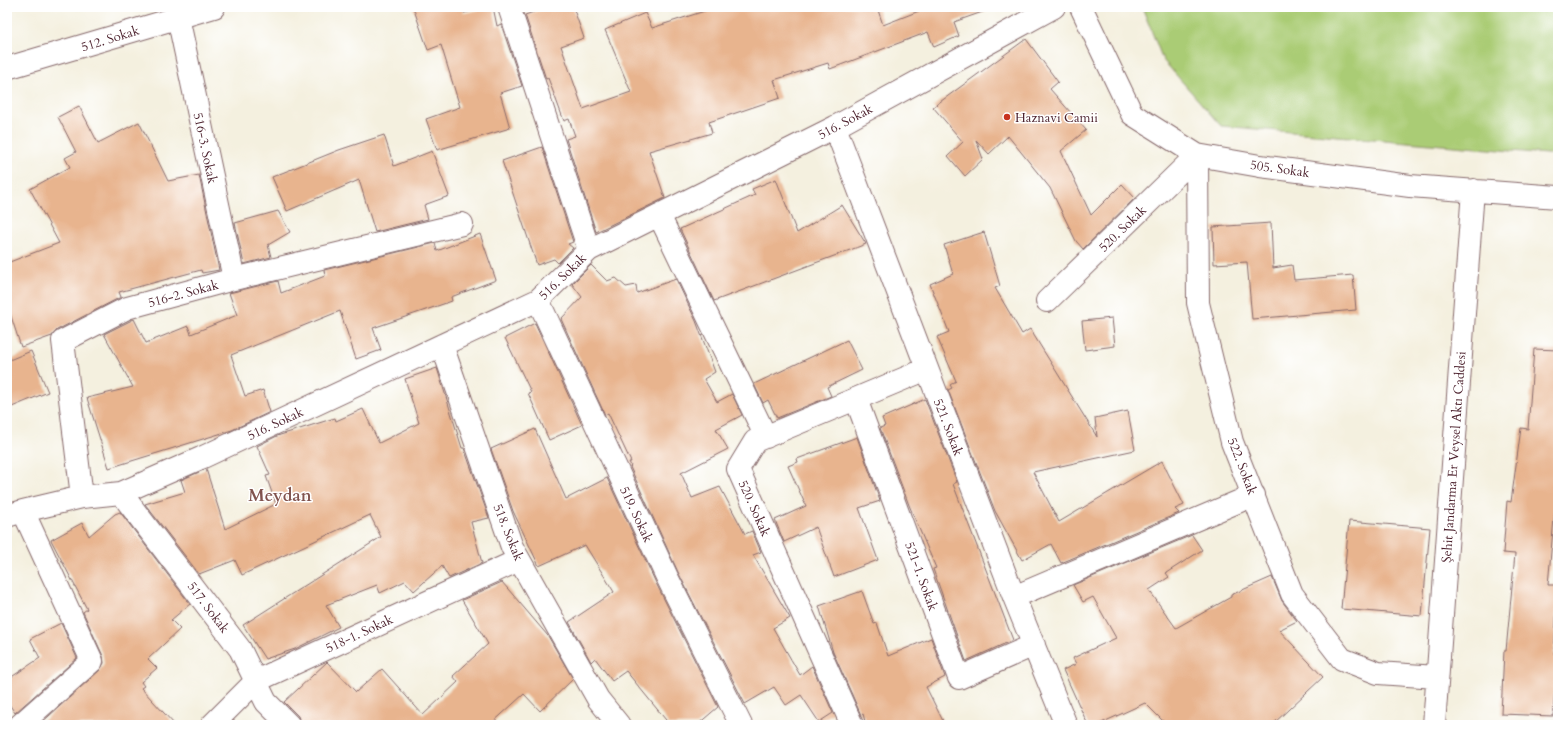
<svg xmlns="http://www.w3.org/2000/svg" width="1565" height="732" viewBox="0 0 1565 732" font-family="Cardo,serif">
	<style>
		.green { fill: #aacc75; stroke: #7a7650 }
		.building { fill: #e8b48e }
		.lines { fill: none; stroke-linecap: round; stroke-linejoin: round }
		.minor-casing { stroke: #86686a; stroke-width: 24 }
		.tertiary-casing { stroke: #86686a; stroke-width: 24 }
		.minor { stroke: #fff; stroke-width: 22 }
		.tertiary { stroke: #fff; stroke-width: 22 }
		.poi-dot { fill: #c8321e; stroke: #fff; stroke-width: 1.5 }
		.labels { text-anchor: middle; stroke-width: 3; stroke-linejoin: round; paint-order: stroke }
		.street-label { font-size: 13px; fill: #4a1f2b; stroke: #fff }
		.poi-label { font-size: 13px; fill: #4a1f2b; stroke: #fff; text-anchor: start }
		.district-label { font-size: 17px; font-weight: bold; fill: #81534e; stroke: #fff }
	</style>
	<rect width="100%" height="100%" fill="#fff"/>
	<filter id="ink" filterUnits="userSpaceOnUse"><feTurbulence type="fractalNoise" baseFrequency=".025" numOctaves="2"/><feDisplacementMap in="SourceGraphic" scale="8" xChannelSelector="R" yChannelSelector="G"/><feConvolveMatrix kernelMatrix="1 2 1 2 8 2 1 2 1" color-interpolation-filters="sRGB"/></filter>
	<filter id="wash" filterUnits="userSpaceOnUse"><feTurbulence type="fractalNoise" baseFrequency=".012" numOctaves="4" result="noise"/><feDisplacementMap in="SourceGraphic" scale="16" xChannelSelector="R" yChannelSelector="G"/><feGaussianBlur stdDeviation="0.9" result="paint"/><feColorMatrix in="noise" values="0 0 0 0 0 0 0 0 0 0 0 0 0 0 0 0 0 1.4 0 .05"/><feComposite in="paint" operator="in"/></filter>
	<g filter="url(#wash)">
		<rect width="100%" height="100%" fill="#f4f0df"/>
		<path class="green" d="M1142,7H1558V155L1221,126L1163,60Z"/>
		<g id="blocks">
			<path class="building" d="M413,7H461L464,13L493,7L497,26L501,24L522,86L500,93L510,128L437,150L426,119L460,107L441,45L428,50Z
				M548,7H573L584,38L561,46L583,109L631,92L605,30L645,13L652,28L717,7H877L883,25L919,11L917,7H987L988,10L954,22L959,36L934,47L928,32L830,69L828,63L774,80L780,98L709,122L712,133L649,151L665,198L596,232L566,139L575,136L569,119L564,121L548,78L546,79L525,15Z
				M1026,39L1058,82L1050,89L1086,130L1061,151L1091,215L1122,184L1135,198L1083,249L1076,241L1050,188L1008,136L989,154L976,140L983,159L965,176L948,156L963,142L933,107Z
				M79,106L98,143L139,122L168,181L199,175L219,270L202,273L201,270L119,292L121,297L57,330L52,336L21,347L7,304V263L59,243L30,189L70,167L65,158L76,152L58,117Z
				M384,135L394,166L432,151L449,196L424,205L428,219L375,232L359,180L287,211L272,177L339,150Z
				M542,147L573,242L568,244L573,248L558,263L554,259L537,265L502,161Z
				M776,179L797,233L842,205L866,244L714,301L680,229L755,195L752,189Z
				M278,211L290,232L268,245L271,257L244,264L235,223Z
				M1271,223L1273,268L1292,265L1294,280L1353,275L1356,310L1252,319L1247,262L1214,264L1213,227Z
				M984,232L1000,286L995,288L1022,334L1030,329L1097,437L1095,418L1128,411L1135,450L1033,472L1059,522L1162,461L1184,505L1175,509L1179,513L1061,563L1051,544L1022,560L995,511L948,390L952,388L950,385L956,381L937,337L949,332L930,284L953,274L944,245Z
				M480,234L496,280L451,297L452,301L373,328L381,350L356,359L340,311L231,355L245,396L263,390L270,412L232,430L109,468L87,398L133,387L104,334L134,319L146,343L188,326L191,334L237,315L229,293L278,281L281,293L325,276L324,270L435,243L437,251Z
				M591,265L607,281L616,278L626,287L636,285L637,293L676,279L696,321L715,372L704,379L717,402L732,394L742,415L716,429L728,449L681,473L692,498L720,487L745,534L752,531L761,552L753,555L790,618L773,628L800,675L812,666L833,713L819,722L801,695L786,705L774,687L745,704L678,572L630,467L631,466L629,462H631L608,413L605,415L561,319L582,297L572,284Z
				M1112,318L1115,346L1085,350L1082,321Z
				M535,323L582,425L549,440L528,393L531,392L505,338Z
				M847,340L862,370L827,387L831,396L777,418L768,400L763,403L754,384Z
				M1534,349L1558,350V497H1556L1548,585H1558L1554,654H1557L1553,716L1501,714L1504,651H1506L1515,554L1503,553L1507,501L1511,502L1521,428L1528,429Z
				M31,351L48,392L7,409V361Z
				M437,368L462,448H464L489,518L471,522L482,563L449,578L442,566L414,591L405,581L380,593L377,585L326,605L339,627L295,649L265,659L243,625L381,537L370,515L242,575L235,560L199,574L145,504L185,492L181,480L206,469L225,529L276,504L266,476L270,475L257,446L277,436L335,418L336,421L363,409L379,443L419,423L405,379Z
				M925,399L957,482L953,484L1013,640L966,661L933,569L936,568L909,505L880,428L885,426L882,418Z
				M535,429L566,499L607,478L656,583L718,707L697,725H670L626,671L612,681L595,658L591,662L569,622L614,592L585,545L539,566L513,511L491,449Z
				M857,437L880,501L859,508L878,560L834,577L816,527L784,542L775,520L806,506L788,466L798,462L797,459Z
				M120,512L190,604L171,620L180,629L148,659L157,668L141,682L144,686L141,688L175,725H39L100,670L104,663L103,656L83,612L87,609L51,540L82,523L89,536L115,514Z
				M1349,521L1430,528L1422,616L1341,609Z
				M1192,535L1202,550L1166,573L1169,577L1149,590L1176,628L1231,597V595L1272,577L1282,601L1297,621L1279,630L1323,677L1272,725H1167L1145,703L1097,725H1088L1063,670L1076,664L1073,658L1116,638L1093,597L1083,602L1073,585Z
				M502,582L548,636L573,679L540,711L524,694L490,725H301L298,716L284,702L327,662L356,692L382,669L423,715L458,682L453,676L488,644L462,600Z
				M862,591L874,624L877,623L888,656L931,638L945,677L926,687L945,725H866L863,714L861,715L833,652L819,606Z
				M61,623L77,658L15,713L7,701V680L40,658L30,639Z"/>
		</g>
	</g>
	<g filter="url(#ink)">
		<use href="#blocks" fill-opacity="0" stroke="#86686a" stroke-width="1"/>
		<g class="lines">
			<defs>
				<path id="minor" d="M509,7L589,250
					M1081,7L1132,114L1197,155L1260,166L1410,186L1558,197
					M178,17L234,279
					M835,127L1014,597L1066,725
					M1197,155L1198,303L1232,442L1292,594L1342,659L1378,673L1437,677
					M659,215L766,437
					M538,300L667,577L741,725
					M1047,301L1197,155
					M442,345L512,547L598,699L619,725
					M856,399L959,678L1034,645
					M121,493L240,649L266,702L289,725
					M82,497L63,341L127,308L234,279L462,224
					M7,516L23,511L82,497L121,493L201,458L538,300L589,250L835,127L1054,7
					M1014,597L1254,495
					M20,725L92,661L23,511
					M212,725L256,681L519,560
					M852,725L738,469L755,441L927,369
					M1434,725L1473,190"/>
				<path id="tertiary" d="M7,68L214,7"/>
			</defs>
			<use href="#minor" class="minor-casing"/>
			<use href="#tertiary" class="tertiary-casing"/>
			<use href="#minor" class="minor"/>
			<use href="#tertiary" class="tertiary"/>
		</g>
	</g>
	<circle class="poi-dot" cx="1007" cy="117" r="4"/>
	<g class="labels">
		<g class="street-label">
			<text transform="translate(110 38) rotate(-17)" y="5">512. Sokak</text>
			<text transform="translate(845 121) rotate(-28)" y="5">516. Sokak</text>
			<text transform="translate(206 148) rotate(78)" y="5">516-3. Sokak</text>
			<text transform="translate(1280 168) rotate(8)" y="5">505. Sokak</text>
			<text transform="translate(1122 228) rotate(-44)" y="5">520. Sokak</text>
			<text transform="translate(562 276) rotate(-44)" y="5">516. Sokak</text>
			<text transform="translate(183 293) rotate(-15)" y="5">516-2. Sokak</text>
			<text transform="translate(275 423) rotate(-25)" y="5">516. Sokak</text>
			<text transform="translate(949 427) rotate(69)" y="5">521. Sokak</text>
			<text transform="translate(1453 457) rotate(-86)" y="5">Şehit Jandarma Er Veysel Aktı Caddesi</text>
			<text transform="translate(1243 466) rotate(69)" y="5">522. Sokak</text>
			<text transform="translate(755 508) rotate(66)" y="5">520. Sokak</text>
			<text transform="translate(637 514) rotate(65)" y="5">519. Sokak</text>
			<text transform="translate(509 532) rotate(68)" y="5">518. Sokak</text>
			<text transform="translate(922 576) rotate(70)" y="5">521-1. Sokak</text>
			<text transform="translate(209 607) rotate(53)" y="5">517. Sokak</text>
			<text transform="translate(359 633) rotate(-25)" y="5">518-1. Sokak</text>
		</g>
		<g class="poi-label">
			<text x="1015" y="122">Haznavi Camii</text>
		</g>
		<g class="district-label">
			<text x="280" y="501">Meydan</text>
		</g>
	</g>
	<rect width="1565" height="732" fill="none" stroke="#fff" stroke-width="24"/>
</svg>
